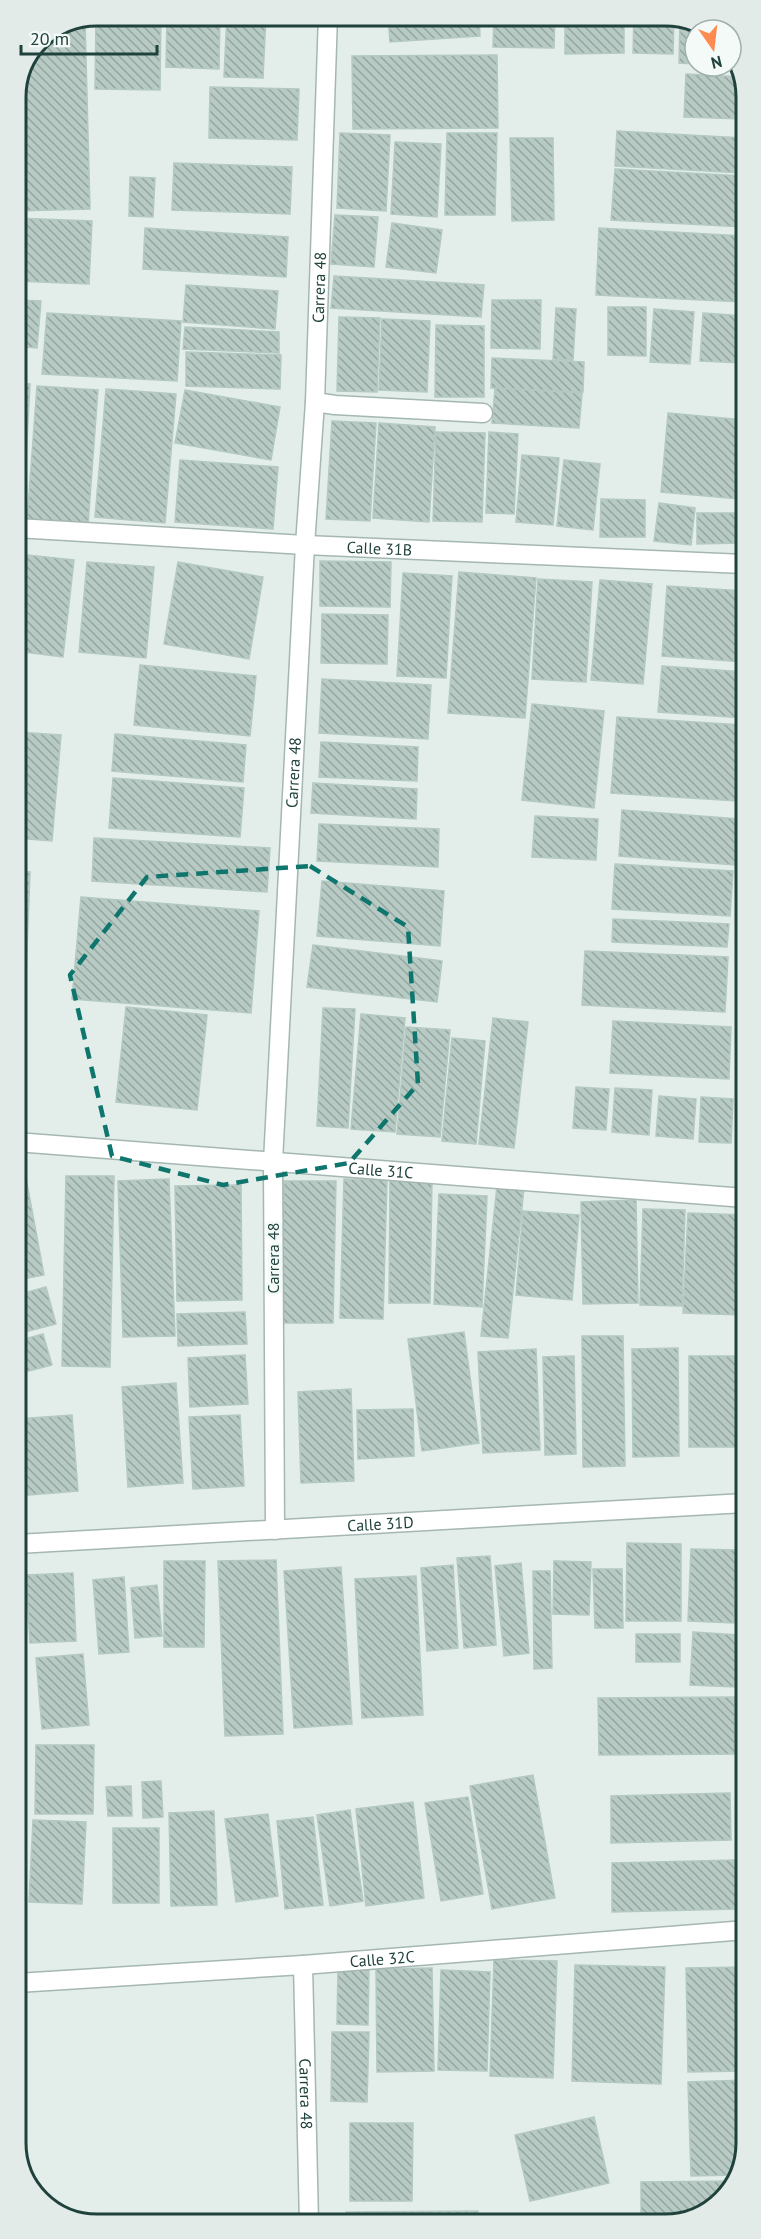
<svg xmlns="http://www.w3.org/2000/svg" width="761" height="2239" viewBox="0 0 761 2239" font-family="'PT Sans',sans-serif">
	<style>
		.building { fill: url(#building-back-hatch); stroke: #b4c9c2; stroke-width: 1.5 }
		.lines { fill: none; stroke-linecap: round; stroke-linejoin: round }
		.minor-casing { stroke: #a5b7b2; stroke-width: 21 }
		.minor { stroke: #fff; stroke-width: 18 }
		.marked { fill: none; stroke: #0f766e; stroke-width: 4.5; stroke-dasharray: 12 8; stroke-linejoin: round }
		.labels { text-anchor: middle; stroke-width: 6; stroke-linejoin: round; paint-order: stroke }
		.street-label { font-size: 16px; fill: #20423c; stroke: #f4faf8 }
		.rim { fill: none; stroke: #20423c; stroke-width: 3 }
	</style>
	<defs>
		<pattern id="building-back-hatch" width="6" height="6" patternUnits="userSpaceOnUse" patternTransform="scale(1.5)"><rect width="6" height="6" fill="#b8cac4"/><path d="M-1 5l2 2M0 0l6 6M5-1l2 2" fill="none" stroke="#95a6a0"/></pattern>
	</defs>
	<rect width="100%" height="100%" fill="#e3eeea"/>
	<path class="building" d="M96,15H161L160,90L95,89Z
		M167,15H220L219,69L166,67Z
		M227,15H266L263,78L224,77Z
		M388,15H479L480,36L390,42Z
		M494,15H555L554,48L493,47Z
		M565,15H624V53L565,54Z
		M634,15L674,17L673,54L633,53Z
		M680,19L706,30H695V64L679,63Z
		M85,20L90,209L16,211L15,92L39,39Z
		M497,55L498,128L353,129L352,56Z
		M686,74L743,77V119L684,117Z
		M210,87L299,89L297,140L209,138Z
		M617,131L743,138V173L615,166Z
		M340,133L390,135L386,211L337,208Z
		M447,133H497L495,215H445Z
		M510,138H553L554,220L512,221Z
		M395,142L441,144L437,217L391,214Z
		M174,163L292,167L290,214L172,210Z
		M615,169L743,176L744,227L611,220Z
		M130,177L155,178L153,217L129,216Z
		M335,215L378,217L374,267L331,264Z
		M15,218L92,221L89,284L15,281Z
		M392,223L442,230L436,273L386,267Z
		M145,228L288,237L286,277L143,269Z
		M599,228L744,236V302L596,295Z
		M334,276L484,285L481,317L331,308Z
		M186,285L278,291L275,329L183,322Z
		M15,300L41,301L37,348L15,346Z
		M492,300H541L540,349L491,348Z
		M608,307H646V356L608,355Z
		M556,308L576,309L573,360L553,359Z
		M654,309L694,312L690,364L650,362Z
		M47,313L181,321L177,381L42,374Z
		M703,313L744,316V363L700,361Z
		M339,317L380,318L377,392L337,391Z
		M382,319L430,321L427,392L379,390Z
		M436,325L484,326V397H435Z
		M185,327L279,332V353L183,349Z
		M186,352L281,355L280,389L186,386Z
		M492,358L584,362L583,392L491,388Z
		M16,383L30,384L23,517H16Z
		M37,386L98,390L88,525L27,521Z
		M495,388L582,393L579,428L492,423Z
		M106,389L176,394L165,523L95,517Z
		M185,390L280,407L271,460L175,443Z
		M668,413L744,420V444L739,499L661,492Z
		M332,421L376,423L370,521L326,519Z
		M379,423L435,427L429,522L373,518Z
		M436,432L485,433L482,522L433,521Z
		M489,432L518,434L514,514L486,513Z
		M522,455L559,458L553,525L516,522Z
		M180,460L278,467L273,529L175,522Z
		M564,460L600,464L593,530L557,526Z
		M601,499L645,500V537H600Z
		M659,503L695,508L691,545L654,541Z
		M697,513H741L740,543L697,544Z
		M16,553H19L16,586Z
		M27,555L74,560L63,657L16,651Z
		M320,561L391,562L390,607L320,606Z
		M87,562L154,567L146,658L79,652Z
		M178,562L263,577L249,659L164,644Z
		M459,572L536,578L525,718L448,713Z
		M403,573L452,576L446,678L397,676Z
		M538,579L592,582L586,682L532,679Z
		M600,580L652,584L643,684L591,680Z
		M667,586L744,591V662L662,656Z
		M322,614L388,615L387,664L321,663Z
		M140,665L256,676L250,736L134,725Z
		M662,666L744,672V718L658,712Z
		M322,679L431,685L428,739L319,733Z
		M532,704L604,711L594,808L522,800Z
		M617,717L742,725L737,801L611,793Z
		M16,732L61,735L52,841L16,838Z
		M115,734L246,745L243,782L112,771Z
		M321,742L418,747L417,781L319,777Z
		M113,778L244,788L240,837L109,828Z
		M313,783L417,789L416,819L311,813Z
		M622,810L739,819L735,865L619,856Z
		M535,816L598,819L596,860L532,857Z
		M319,824L439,829L438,867L317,861Z
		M94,838L270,848L267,892L92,881Z
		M615,864L733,871L730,916L612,909Z
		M16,871L30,872L21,1104H16Z
		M322,881L444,891L440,946L317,936Z
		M81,897L259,911L251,1013L72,999Z
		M613,919L729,924L727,947L612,942Z
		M313,945L442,961L437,1002L307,987Z
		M585,951L728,957L725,1012L582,1005Z
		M126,1007L207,1015L197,1110L116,1102Z
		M323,1008L355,1009L348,1128L317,1126Z
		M361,1014L405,1018L395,1132L351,1129Z
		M493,1018L528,1022L514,1148L479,1144Z
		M613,1021L731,1027L729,1079L610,1073Z
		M406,1027L450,1030L440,1137L397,1134Z
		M452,1038L485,1041L476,1144L442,1141Z
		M576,1087L609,1089L606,1130L573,1128Z
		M615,1088L652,1090L649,1135L612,1132Z
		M659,1096L696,1099L693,1139L656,1136Z
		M701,1097L733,1099L731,1143L699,1142Z
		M21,1151L44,1275L17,1280L16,1152Z
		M66,1176H114L110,1367L62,1366Z
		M390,1177L432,1178L430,1303H389Z
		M169,1179L175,1336L123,1337L118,1181Z
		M344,1179L387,1180L383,1319L340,1318Z
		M284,1181H336L333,1323H281Z
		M241,1185L242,1300L177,1301L175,1186Z
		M497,1186L524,1188L508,1338L481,1336Z
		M439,1194L487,1196L482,1307L434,1304Z
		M636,1200L638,1303L583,1304L581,1202Z
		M643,1209L685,1210L682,1306L640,1305Z
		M523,1211L579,1215L572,1300L516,1295Z
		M688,1213L745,1215L744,1315L683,1313Z
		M46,1287L56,1324L17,1334V1295Z
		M245,1312L247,1344L178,1346L177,1314Z
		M464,1332L479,1443L422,1451L408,1339Z
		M43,1334L52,1365L17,1374V1341Z
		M582,1336H623L625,1466L583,1467Z
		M678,1348L679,1456L633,1457L632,1349Z
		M536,1349L540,1450L483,1453L478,1352Z
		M245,1355L248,1404L190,1407L188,1358Z
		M574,1356L576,1454L545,1455L543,1357Z
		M689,1356H737V1447H689Z
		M176,1383L183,1483L128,1487L122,1387Z
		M351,1389L354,1481L301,1483L298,1392Z
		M413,1409L414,1456L358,1459L357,1410Z
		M72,1415L78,1491L17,1496V1419Z
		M240,1415L244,1486L193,1489L189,1417Z
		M627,1543L681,1544V1621H626Z
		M691,1549L736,1550L734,1623L688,1621Z
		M490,1556L496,1645L464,1648L457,1558Z
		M276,1560L283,1734L225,1736L218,1561Z
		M164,1561H205L204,1647H164Z
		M554,1561L591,1562L589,1615L553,1614Z
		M521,1563L529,1653L504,1656L495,1566Z
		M453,1565L458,1648L427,1651L421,1568Z
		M341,1567L352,1724L294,1728L284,1571Z
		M593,1569H622L623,1628H595Z
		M533,1571H550L552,1668L534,1669Z
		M73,1573L76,1641L30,1643L26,1575Z
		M416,1576L423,1715L362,1718L355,1579Z
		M124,1577L129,1652L99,1654L93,1580Z
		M157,1585L162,1636L135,1638L131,1588Z
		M693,1632L739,1635L736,1687L690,1685Z
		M636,1634H680V1662H636Z
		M83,1654L89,1725L42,1729L36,1658Z
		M735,1697V1754L599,1755L598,1698Z
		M36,1745H94L93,1814H35Z
		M533,1775L555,1898L492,1909L470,1786Z
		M161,1781L163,1817L143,1818L142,1782Z
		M131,1786L132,1816H108L106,1787Z
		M730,1793L731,1840L611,1843V1796Z
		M468,1797L483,1894L441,1901L425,1803Z
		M413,1802L424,1898L366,1906L356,1809Z
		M350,1810L363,1901L330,1906L317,1815Z
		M214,1811L217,1905L171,1906L169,1813Z
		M268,1814L278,1896L236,1902L225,1819Z
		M313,1817L323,1905L285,1909L277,1821Z
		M33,1820L86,1822L82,1904L29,1902Z
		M17,1821H23L26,1899H17Z
		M113,1828H159V1903H113Z
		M736,1860L737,1909L612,1912V1863Z
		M494,1960L557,1961L553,2078L490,2076Z
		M575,1965L665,1967L661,2084L572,2081Z
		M743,1967L745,2071L688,2072L686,1968Z
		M432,1968L434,2071L377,2072L376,1969Z
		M338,1969H369L368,2025L337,2024Z
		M441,1970L490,1972L487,2071L438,2070Z
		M332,2032H369L367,2102L331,2101Z
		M746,2080V2143L735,2175L691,2176L688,2082Z
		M594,2117L609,2183L530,2201L515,2135Z
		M350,2123H413L412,2201H350Z
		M733,2181L729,2192L685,2221H641V2182Z
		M478,2211V2222L346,2223V2212Z"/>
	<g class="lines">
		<defs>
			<g id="minor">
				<path d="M315,402L335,405L483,413"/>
				<path id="s1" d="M16,528L305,545L744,564"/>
				<path id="s2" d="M16,1142L745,1198"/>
				<path id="s3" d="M275,1530L273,1162L305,545L315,402L328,15"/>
				<path id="s4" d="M17,1544L745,1503"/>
				<path id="s5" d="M303,1965L309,2223"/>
				<path id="s6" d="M17,1983L303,1965L746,1930"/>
			</g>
		</defs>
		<use href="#minor" class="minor-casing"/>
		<use href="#minor" class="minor"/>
	</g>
	<path class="marked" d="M310,866L408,927L418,1084L349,1163L223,1185L112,1156L70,975L147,877Z"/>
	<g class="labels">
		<g class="street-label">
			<text dy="6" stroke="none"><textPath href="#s3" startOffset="1244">Carrera 48</textPath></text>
			<text dy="6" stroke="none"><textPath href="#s1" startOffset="364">Calle 31B</textPath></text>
			<text dy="6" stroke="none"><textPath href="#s3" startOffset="758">Carrera 48</textPath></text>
			<text dy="6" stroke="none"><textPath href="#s2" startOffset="366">Calle 31C</textPath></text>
			<text transform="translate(273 1258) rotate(-90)" y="6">Carrera 48</text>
			<text dy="6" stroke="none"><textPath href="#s4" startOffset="364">Calle 31D</textPath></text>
			<text dy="6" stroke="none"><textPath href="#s6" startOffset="366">Calle 32C</textPath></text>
			<text dy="6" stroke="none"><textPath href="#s5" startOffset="129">Carrera 48</textPath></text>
		</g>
	</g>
	<path d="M0 0H761V2239H0ZM97 26H665A71 71 0 0 1 736 97V2143A71 71 0 0 1 665 2214H97A71 71 0 0 1 26 2143V97A71 71 0 0 1 97 26Z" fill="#e3ebe9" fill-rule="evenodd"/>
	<path class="rim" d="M97 26H665A71 71 0 0 1 736 97V2143A71 71 0 0 1 665 2214H97A71 71 0 0 1 26 2143V97A71 71 0 0 1 97 26Z"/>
	<g transform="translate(713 48) rotate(166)"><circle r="28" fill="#f4faf8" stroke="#9fb0ad" stroke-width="1.5"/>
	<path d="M0-4.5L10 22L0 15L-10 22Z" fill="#ff8a50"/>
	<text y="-9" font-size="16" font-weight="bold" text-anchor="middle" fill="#20423c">N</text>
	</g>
	<path d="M21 45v9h136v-9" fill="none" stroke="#20423c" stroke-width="3"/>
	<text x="30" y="45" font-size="18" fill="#20423c" stroke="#f4faf8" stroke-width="4.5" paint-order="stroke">20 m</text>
</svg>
